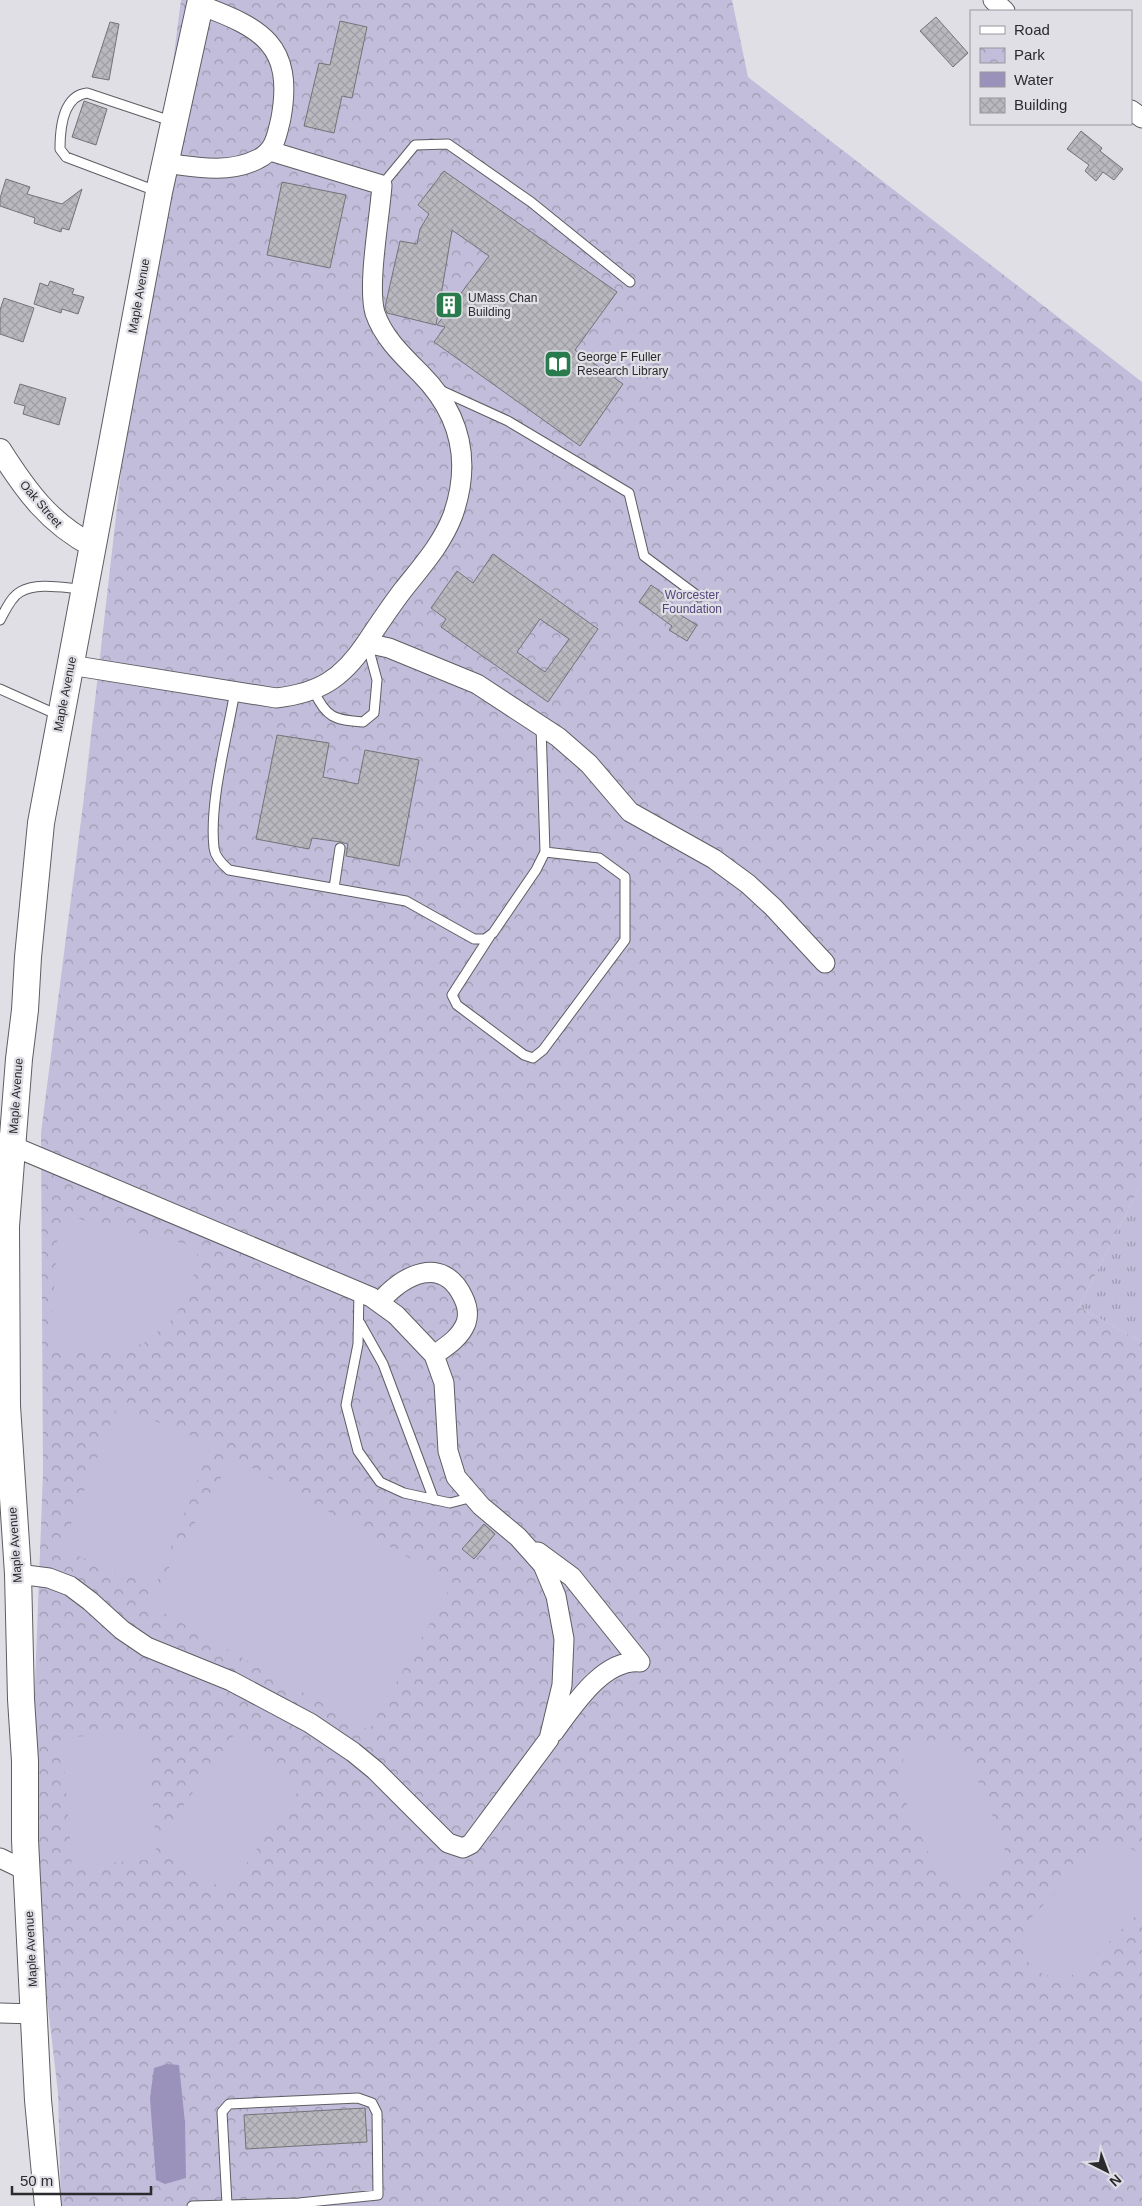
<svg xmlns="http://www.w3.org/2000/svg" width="1142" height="2206" viewBox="0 0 1142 2206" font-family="Helvetica,sans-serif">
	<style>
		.grass { fill: url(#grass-tufts) }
		.park { fill: url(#park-crowns) }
		.pitch { fill: #c2bdda }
		.water { fill: #9b92bc }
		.building { fill: url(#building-cross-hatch); stroke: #747379; fill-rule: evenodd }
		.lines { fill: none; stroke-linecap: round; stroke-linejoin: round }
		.service-casing { stroke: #5e5d63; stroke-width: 11 }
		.minor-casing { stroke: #5e5d63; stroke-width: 21 }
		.tertiary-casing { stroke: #5e5d63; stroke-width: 24 }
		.secondary-casing { stroke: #5e5d63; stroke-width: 28 }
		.service { stroke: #fff; stroke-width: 9 }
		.minor { stroke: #fff; stroke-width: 19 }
		.tertiary { stroke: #fff; stroke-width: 22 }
		.secondary { stroke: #fff; stroke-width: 26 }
		.labels { text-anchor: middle; stroke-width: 4.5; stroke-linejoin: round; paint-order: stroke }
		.street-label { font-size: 12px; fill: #2b2a2d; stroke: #e0dfe6 }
		.poi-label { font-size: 12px; fill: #2b2a2d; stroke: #e0dfe6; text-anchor: start }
		.park-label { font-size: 12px; fill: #54467e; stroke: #e0dfe6 }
	</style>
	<defs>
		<pattern id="grass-tufts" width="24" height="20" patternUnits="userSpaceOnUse" patternTransform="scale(1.25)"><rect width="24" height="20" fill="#c2bdda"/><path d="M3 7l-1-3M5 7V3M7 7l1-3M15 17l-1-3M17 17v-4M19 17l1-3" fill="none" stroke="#9e9ab1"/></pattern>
		<pattern id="park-crowns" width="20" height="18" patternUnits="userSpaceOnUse" patternTransform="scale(1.25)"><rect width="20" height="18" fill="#c2bdda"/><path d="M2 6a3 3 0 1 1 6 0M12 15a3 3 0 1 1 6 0" fill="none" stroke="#9e9ab1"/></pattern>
		<pattern id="building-cross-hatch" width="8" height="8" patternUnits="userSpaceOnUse" patternTransform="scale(1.25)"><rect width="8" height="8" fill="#b9b8bf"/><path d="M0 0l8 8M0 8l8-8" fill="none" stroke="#9f9ea4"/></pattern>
	</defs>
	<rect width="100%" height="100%" fill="#e0dfe6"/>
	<path class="grass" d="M1142,1182V1342L1079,1307Z"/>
	<path class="park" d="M181,0H732L748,77L1142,382V1182L1079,1307L1142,1342V2206H61L58,2093L29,1842L43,1473L41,1133L84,797L129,402Z"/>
	<path class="pitch" d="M75,1218L199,1247L192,1283L175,1317L143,1344L104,1352L50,1345L58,1232Z
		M118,1406L212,1444L155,1587L61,1549Z
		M233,1457L453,1583L369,1730L148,1604Z
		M147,1731L157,1859L72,1866L62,1738Z
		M233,1736L302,1786L226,1892L157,1842Z
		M939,1739C953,1742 961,1747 969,1759L1005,1846C1004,1887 968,1903 938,1875L900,1788C896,1760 910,1742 939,1739Z
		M1114,1844L1127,1846L1142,1855V1909L1078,1973C1041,1987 1011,1960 1027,1922L1092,1854L1102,1847Z"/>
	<path class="water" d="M167,2064L179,2065L185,2123L186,2178L165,2184L156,2180L150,2098L154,2068Z"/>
	<path class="building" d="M936,17L968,53L953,67L920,31Z
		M340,21L367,27L352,98L342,96L334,133L304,126L319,63L330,65Z
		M110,22L119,24L109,80L92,77Z
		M84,101L107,109L96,145L72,137Z
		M1081,131L1102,148L1100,151L1123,169L1114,180L1103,172L1096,181L1085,171L1089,165L1067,149Z
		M444,171L617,292L575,350L623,384L580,446L434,342L445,327L437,325L489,256L452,230L436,325L387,313L385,307L400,241L417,244L420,229L429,214L418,205Z
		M6,179L30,187L27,194L62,204L82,189L69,230L62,228L61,232L34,223L35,218L0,206V198Z
		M282,182L346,195L330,268L267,255Z
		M50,281L74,289L72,294L84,297L78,314L62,309L61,313L34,304L40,283L48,286Z
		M4,298L34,308L23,342L0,334V310Z
		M20,384L66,398L59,425L23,414L25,406L14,403Z
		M493,554L598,629L548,702L441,627L446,619L431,608L457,571L473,583ZM540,619L569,639L545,672L517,652Z
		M651,585L669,598L664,605L697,625L687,641L669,630L672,626L639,602Z
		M277,735L329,743L323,777L358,784L365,750L419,760L399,866L346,856L348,844L341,842L312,838L309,849L256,839Z
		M484,1524L495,1534L474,1559L462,1549Z
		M365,2108L367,2142L246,2149L244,2115Z"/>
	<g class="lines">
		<defs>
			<path id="service" d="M382,185L415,145L448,144L531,202L630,282
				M156,191L66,157L60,149C60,128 63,96 87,93L171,121
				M440,390L508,421L629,493L644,556L699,597
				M0,620C5,611 11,597 20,592C37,582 64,588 82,589
				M0,689L58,715
				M235,691C227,738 209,802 214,848C215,857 222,864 229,870L406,901L474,939H485L493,933L536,870L545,852L541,726
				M314,691C326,718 335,720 363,722L374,713L377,680L367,643
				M334,888L340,848
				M490,936L452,995L457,1005L524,1055L533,1058L543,1050L625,940V877L599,858L545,852
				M359,1291L358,1344L346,1405L358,1451L380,1482L404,1493L450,1503L473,1497
				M360,1323L383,1364L434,1500
				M192,2206L299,2203L378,2195L377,2113L372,2103L358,2098L229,2104L222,2112L227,2204"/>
			<path id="minor" d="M993,0L1005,11
				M1131,110L1142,118
				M270,151L382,185C380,216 367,285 375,313C383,337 402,355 420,373C460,413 472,460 453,515C442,544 422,566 403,590C390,607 378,625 366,643
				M164,163C195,167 229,174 258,159C275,151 277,135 281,118C294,45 262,28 200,5
				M70,665L276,698C319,693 342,679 366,643L389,648L477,684L558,737L589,764L630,812L714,859L748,884L773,907L825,963
				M3,1142L371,1297L396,1315L434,1355C447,1346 460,1338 466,1323C469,1314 467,1305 463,1297C443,1254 402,1275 380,1302
				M538,1552L572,1577L640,1662
				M18,1574L49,1578L70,1586L90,1601L122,1630L147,1647L231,1681L310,1723L353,1752L375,1770L448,1843L463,1848L471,1844L549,1739L562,1685L564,1639L556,1596L543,1565L518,1537L481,1506L456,1477L448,1451L444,1383L434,1355
				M554,1732C574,1705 603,1659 640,1662
				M0,1858L27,1871
				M0,2013L35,2014"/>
			<path id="tertiary" d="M0,450C26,491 49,523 93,546"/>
			<path id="secondary" d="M48,2206L38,2100L25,1840V1761L21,1699L18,1574L7,1406L6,1226L19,1059L25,1010L28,957L41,823L159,192L201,0"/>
		</defs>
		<use href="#service" class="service-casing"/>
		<use href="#minor" class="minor-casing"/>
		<use href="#tertiary" class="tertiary-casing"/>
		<use href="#secondary" class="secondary-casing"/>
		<use href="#service" class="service"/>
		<use href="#minor" class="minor"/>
		<use href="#tertiary" class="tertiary"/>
		<use href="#secondary" class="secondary"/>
	</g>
	<defs>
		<symbol id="building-square" viewBox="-11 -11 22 22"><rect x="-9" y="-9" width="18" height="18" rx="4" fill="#297a4c" stroke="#e0dfe6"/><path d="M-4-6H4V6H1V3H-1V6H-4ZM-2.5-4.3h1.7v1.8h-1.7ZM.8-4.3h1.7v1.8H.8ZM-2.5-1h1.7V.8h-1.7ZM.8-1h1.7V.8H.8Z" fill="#fff"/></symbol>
		<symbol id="library-square" viewBox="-11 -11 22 22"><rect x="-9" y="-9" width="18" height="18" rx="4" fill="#297a4c" stroke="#e0dfe6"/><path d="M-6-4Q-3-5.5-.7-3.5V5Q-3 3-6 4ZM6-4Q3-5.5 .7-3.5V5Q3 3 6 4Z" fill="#fff"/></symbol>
	</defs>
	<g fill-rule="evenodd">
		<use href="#building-square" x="433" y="289" width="32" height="32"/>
		<use href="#library-square" x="542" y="348" width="32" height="32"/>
	</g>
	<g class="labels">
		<g class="street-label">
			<text transform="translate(139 296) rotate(-80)" y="4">Maple Avenue</text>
			<text transform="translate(41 504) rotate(49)" y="4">Oak Street</text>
			<text transform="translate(65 694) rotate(-79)" y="4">Maple Avenue</text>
			<text transform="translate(16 1096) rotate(-86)" y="4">Maple Avenue</text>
			<text transform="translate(15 1545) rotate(-94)" y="4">Maple Avenue</text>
			<text transform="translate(31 1949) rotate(-93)" y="4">Maple Avenue</text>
		</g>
		<g class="poi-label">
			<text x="468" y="302">UMass Chan<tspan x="468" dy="14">Building</tspan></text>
			<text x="577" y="361">George F Fuller<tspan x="577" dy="14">Research Library</tspan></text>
		</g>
		<g class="park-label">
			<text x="692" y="599">Worcester<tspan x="692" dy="14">Foundation</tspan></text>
		</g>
	</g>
	<rect x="970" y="10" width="162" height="115" fill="#e0dfe6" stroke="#98979c"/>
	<rect x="980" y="26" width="25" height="8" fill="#ffffff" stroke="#98979c"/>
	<text x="1014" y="35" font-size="15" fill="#2b2a2d">Road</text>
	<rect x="980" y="48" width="25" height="15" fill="url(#park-crowns)" stroke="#98979c"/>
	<text x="1014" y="60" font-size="15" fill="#2b2a2d">Park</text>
	<rect x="980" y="72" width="25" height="15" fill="#9b92bc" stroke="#98979c"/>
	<text x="1014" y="85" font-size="15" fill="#2b2a2d">Water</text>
	<rect x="980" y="98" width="25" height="15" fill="url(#building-cross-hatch)" stroke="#98979c"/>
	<text x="1014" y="110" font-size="15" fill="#2b2a2d">Building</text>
	<g transform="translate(1107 2171) rotate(138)" stroke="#e0dfe6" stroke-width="4" paint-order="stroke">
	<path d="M0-4L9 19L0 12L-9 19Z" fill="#2b2a2d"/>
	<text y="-8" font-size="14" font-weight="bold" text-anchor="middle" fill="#2b2a2d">N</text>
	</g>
	<path d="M12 2186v8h139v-8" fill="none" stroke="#2b2a2d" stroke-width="2.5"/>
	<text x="20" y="2186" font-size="15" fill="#2b2a2d" stroke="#e0dfe6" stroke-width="4" paint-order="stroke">50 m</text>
</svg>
